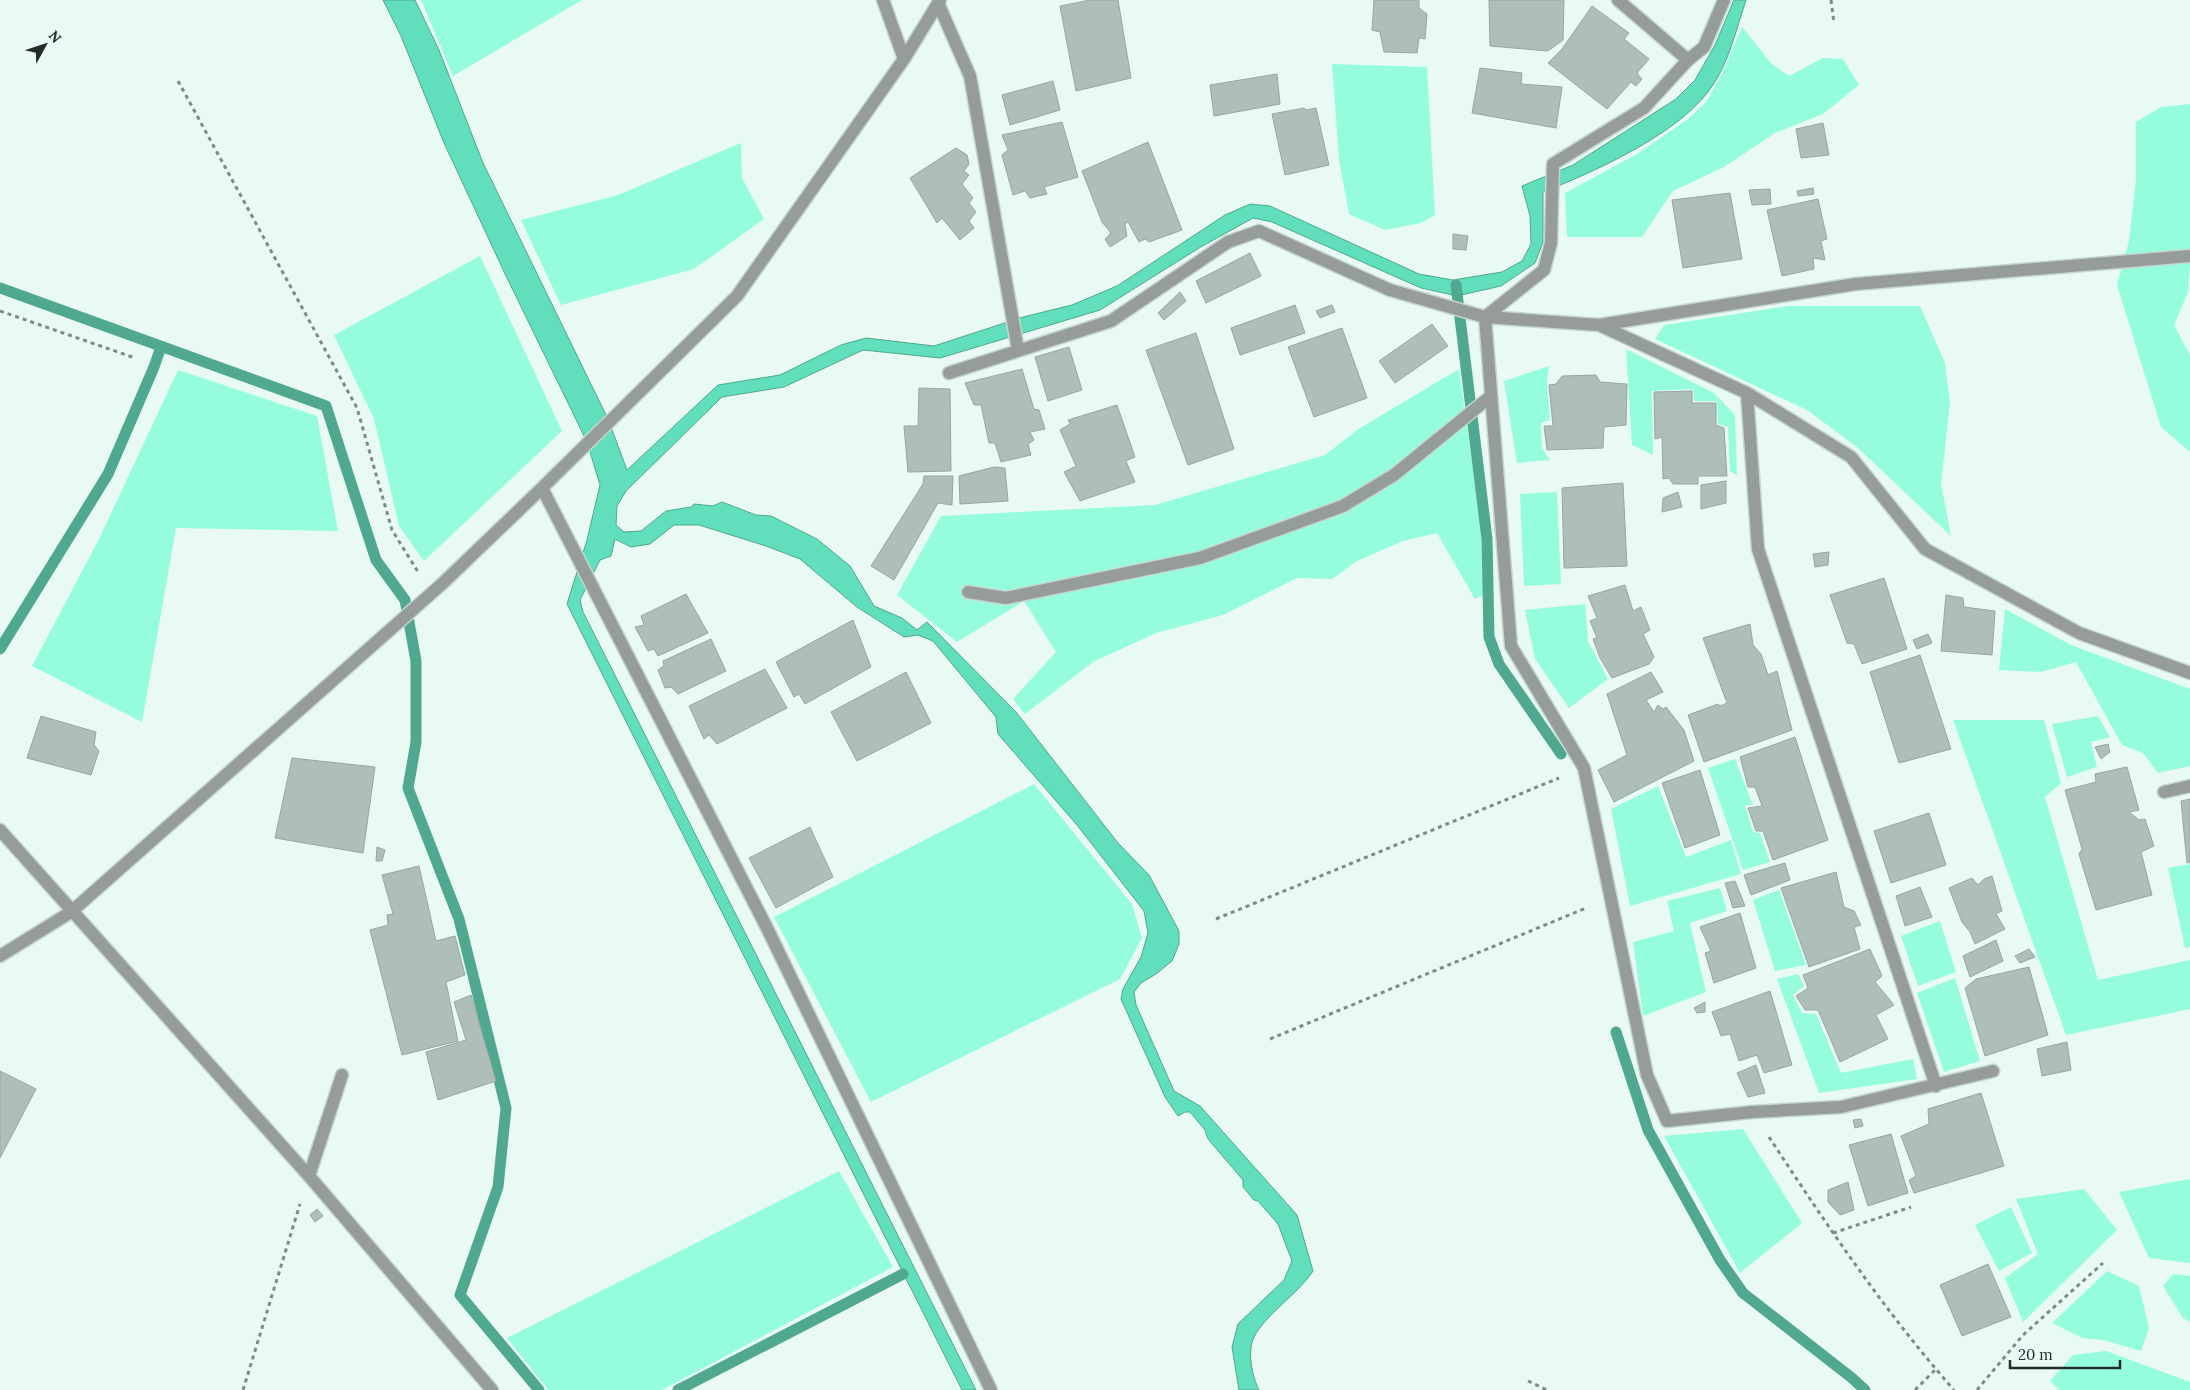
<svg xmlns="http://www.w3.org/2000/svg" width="2190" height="1390" viewBox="0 0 2190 1390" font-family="Lora,serif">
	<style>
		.green { fill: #95fddd }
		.water { fill: #61debb; stroke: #4fa88f }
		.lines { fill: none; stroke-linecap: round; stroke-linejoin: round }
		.stream { stroke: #4fa88f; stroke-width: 11 }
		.building { fill: #aebeb8; stroke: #96a6a0 }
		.service-casing { stroke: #c5d5cf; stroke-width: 15 }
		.minor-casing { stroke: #c5d5cf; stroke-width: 15 }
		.path { stroke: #7e8a85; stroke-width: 3; stroke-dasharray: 4 4; stroke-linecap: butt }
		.service { stroke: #959c99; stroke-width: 12 }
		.minor { stroke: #959c99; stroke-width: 12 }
	</style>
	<rect width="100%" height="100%" fill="#e8faf3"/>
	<path class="green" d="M421,0H582L453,76Z
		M1742,27L1771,63L1789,76L1823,58L1843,59L1859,85L1823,114L1775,133L1724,167L1673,191L1642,237H1567L1565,193L1637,154L1688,119L1706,102L1721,76Z
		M1332,64L1427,67L1435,215L1421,223L1385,230L1349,214L1339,160Z
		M2190,104V264L2188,292L2174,325L2190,355V452L2161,427L2117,285L2129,241L2136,179V122L2161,107Z
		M741,143L742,178L764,219L694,269L561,305L521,220L618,195Z
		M480,256L562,431L424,561L399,526L374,419L334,335Z
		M1789,306H1920L1945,363L1950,403L1941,484L1951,536L1857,447L1807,410L1655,339L1664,325Z
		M1626,349L1714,393L1735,415L1737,475L1730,471L1728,427L1718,424L1717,401H1694L1693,389L1652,391L1653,455L1632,445Z
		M1549,366L1547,383L1550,420L1541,423L1542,448L1550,460L1517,463L1504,381Z
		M1459,369L1481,525L1483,595L1475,599L1437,533L1403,541L1357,561L1332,579L1297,578L1223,615L1156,633L1093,662L1025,714L1013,699L1056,652L1024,601L957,642L897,595L941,516L1155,505L1325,455L1360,428Z
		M178,370L317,416L338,531L176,528L142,722L32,666L99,539Z
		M1557,492L1561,584L1524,586L1520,494Z
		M1585,604L1588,641L1608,679L1569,708L1535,659L1525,610Z
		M2005,609L2071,645L2190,689V766L2158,773L2143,753L2122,745L2076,662L2041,672L1999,670Z
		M2098,716L2110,737L2091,742L2097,767L2067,777L2052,724Z
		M1953,720H2044L2061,783L2045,797L2098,980L2190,960V1009L2066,1035Z
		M1735,759L1753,805H1745L1753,832L1760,833L1770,862L1743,870L1708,768Z
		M1034,784L1132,904L1142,938L1120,979L871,1102L774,917Z
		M1658,786L1686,857L1731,840L1741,874L1630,906L1611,809Z
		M2190,864V947L2185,948L2168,868Z
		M1720,888L1727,911L1690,923L1706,992L1643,1016L1633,942L1674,931L1667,901Z
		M1779,890L1806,965L1775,971L1753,900Z
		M1940,921L1956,972L1918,986L1901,936Z
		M1798,974L1804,986L1793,995L1802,1013L1816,1014L1841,1073L1913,1059L1917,1079L1819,1093L1777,979Z
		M1955,978L1980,1061L1944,1072L1917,993Z
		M1743,1129L1802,1223L1740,1273L1664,1136Z
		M839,1171L893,1267L662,1390H548L507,1338Z
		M2190,1179V1263L2149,1258L2119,1192Z
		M2084,1189L2117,1230L2023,1322L2005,1278L2038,1254L2016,1199Z
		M2011,1207L2032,1253L1999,1271L1975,1225Z
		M2107,1271L2139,1286L2149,1328L2141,1351L2103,1340L2082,1338L2052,1323Z
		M2173,1274L2190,1276V1322L2183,1318L2163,1286Z
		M2106,1351L2190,1382V1390H2059L2050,1381L2073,1355Z"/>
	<path class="water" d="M383,0H415L439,50L483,163L608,419L627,470L718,385L780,375L841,345L866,338L934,346L1023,317L1072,305L1117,286L1225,215L1250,204L1270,206L1419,274L1453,280L1502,272L1522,261L1531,244L1530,216L1522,186L1573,165L1676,99L1695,80L1715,45L1734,0H1746C1736,30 1728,67 1708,92C1674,136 1594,172 1543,192V242L1535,263L1501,286L1457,296L1421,288L1272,222L1253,218L1199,248L1100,310L940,358L863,350L784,387L722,397L626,491L617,506L616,525L624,532L641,531L666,511L691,507L694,504L713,506L722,502L756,515L771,516L817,539L850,566L874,606L902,618L917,630L927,622L1016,712L1118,843L1149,875L1179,931V944L1172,961L1156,974L1141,983L1134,992L1136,1005L1174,1091L1200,1106L1297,1215L1313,1271C1298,1294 1265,1315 1254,1337C1247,1352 1252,1376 1259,1390H1239L1232,1347L1238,1324L1284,1280L1292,1261L1278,1224L1258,1201L1254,1200L1243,1187V1180L1208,1139L1205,1130L1190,1112H1185L1178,1116L1165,1097L1121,999L1123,989L1141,957L1148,933L1144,911L1077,825L998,734L996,717L933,641L918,635L904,637L857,607L800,559L766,546L699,525H674L650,544L631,547L615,539L611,556L600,560L580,600L583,612L976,1390H962L567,604L587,540L600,485L587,442L507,278L444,143L401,36Z"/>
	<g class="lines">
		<path class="stream" d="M1456,285L1487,539L1489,637L1499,664L1561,754
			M0,288L326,406L376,560L405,600L416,661V742L408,788L459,919L506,1108L498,1187L460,1295L539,1390
			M0,649L108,474L154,367L161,347
			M1616,1032L1648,1130L1720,1260L1743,1293L1852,1378L1865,1390
			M678,1390L903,1274"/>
	</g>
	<path class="building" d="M1090,0H1118L1131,78L1076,91L1060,6Z
		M1374,0H1419V8L1427,14L1425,39L1419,38L1417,53L1384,52L1380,32L1372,30Z
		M1489,0H1564L1563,40L1548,51L1490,46Z
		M1592,6L1629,33L1624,39L1649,59L1637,73L1642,79L1636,86L1631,82L1607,109L1548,63L1562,49Z
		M1480,68L1522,73L1521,84L1562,87L1556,128L1472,113Z
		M1277,74L1280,104L1214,116L1210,85Z
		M1053,81L1060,110L1010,125L1002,95Z
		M1304,108L1306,110L1316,108L1329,165L1285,175L1272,114Z
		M1062,122L1078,177L1044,187L1047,194L1030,198L1025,191L1013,195L1002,155L1008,150L1002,135Z
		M1823,123L1829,155L1801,158L1796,129Z
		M1148,142L1182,230L1149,242L1145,239L1139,242L1128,222L1125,224L1127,236L1110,247L1105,239L1111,233L1102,222L1082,171Z
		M956,148L967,155L969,164L964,171L969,175L962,184L973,198L969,203L976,212L969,221L974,228L960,240L942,218L937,223L910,178Z
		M1813,188L1814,194L1798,196L1797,191Z
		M1770,189L1771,204L1752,205L1749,190Z
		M1730,193L1742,259L1683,268L1672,200Z
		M1818,199L1827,239L1821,241L1825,260L1813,258L1814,269L1782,276L1767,210Z
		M1453,234L1468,236L1466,250L1453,249Z
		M1250,253L1261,276L1206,303L1196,281Z
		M1180,292L1186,301L1164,320L1158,313Z
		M1295,305L1305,333L1240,355L1231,328Z
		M1332,305L1335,312L1320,318L1316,311Z
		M1432,324L1448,346L1395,383L1379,361Z
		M1342,328L1367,398L1314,417L1288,347Z
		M1196,333L1234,449L1188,465L1146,350Z
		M1069,347L1082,390L1048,401L1035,357Z
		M1022,369L1034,409L1039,410L1045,429L1030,432L1034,440L1028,444L1031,455L1001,462L995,443H989L981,405H974L965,383Z
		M1596,375L1600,382L1627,384L1626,425L1604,427L1603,448L1547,450L1544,426H1553L1549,385L1556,384L1562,376Z
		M919,388L950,389L951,471L908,472L904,426H918Z
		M1692,391V403H1716V425L1724,428L1727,476H1698V484H1673L1669,478L1663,479L1662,437L1655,439L1654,392Z
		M1117,405L1135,457L1126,461L1135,482L1080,501L1064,472L1076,466L1060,430L1070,424L1068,420Z
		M994,467L1005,468L1008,501L960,504L959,476Z
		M924,476H953L952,505L938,503L894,580L871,566L923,484Z
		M1726,481V503L1701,509V485Z
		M1623,483L1627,566L1564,568L1562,488Z
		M1678,492L1682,507L1662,512L1663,498Z
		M1829,552L1828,565L1815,567L1813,554Z
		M1884,578L1907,649L1862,664L1854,644L1847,643L1830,595Z
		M1625,585L1633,611L1641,607L1650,630L1643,634L1654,657L1649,664L1612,678L1600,658L1593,639L1597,638L1590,621L1597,618L1588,596Z
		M686,594L708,633L658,656L654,649L648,651L635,627L644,625L641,616Z
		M1946,595L1963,598L1964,607L1995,611L1992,655L1941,651Z
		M853,620L871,667L805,704L799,694L794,697L776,662Z
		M1750,624L1753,645L1761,654L1768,675L1777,671L1792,730L1704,762L1688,715L1718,704L1720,706L1727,703L1703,638Z
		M1928,634L1932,643L1917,649L1913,640Z
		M711,639L726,671L678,694L671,687L665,688L658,670L664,666L663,661Z
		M1920,655L1951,749L1899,763L1870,672Z
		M765,669L787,708L717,744L709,735L704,739L689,706Z
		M906,672L931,723L857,761L831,712Z
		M1651,672L1663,692L1646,700L1654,712L1658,705L1663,709L1666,707L1684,730L1694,761L1614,802L1598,770L1627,755L1607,694Z
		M41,716L96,732L94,745L99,751L91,775L27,758Z
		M1795,737L1828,840L1773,860L1763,831H1756L1748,808L1762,806L1755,787H1748L1740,757Z
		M2108,744L2110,752L2101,759L2095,747Z
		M292,758L375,767L363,853L275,838Z
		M2127,767L2139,810L2129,812L2139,820L2145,819L2154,846L2141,852L2152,895L2096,910L2079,854L2082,849L2065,790L2096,782L2095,774Z
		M1700,770L1720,835L1685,848L1662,783Z
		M2190,799V862L2187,863L2181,801Z
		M1929,813L1946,865L1891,883L1874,831Z
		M810,827L833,877L776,908L749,858Z
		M377,847L385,850L382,861H376Z
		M1785,863L1790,880L1751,895L1744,875Z
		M419,866L436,941L455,936L465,975L446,982L458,1041L402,1055L370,930L388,925L387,915L393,914L382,875Z
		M1836,872L1844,907L1854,911L1861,925L1854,927L1860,949L1809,967L1781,888Z
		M1992,876L2002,911L1996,914L2005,929L1975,944L1970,932L1962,922L1949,888L1972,878L1978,885L1984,879Z
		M1735,881L1745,906L1733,908L1725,883Z
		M1920,887L1932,917L1905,926L1896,896Z
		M1740,913L1756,968L1714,983L1705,953L1711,951L1700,927Z
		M1996,940L2003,961L1970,977L1963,956Z
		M1870,949L1882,976L1875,982L1894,1005L1876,1015L1888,1039L1840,1062L1818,1010H1805L1796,996L1808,988L1803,975Z
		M2029,949L2035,957L2020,963L2015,956Z
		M2029,967L2048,1035L1985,1056L1965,988L1976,979Z
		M1770,991L1792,1065L1764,1073L1757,1055L1739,1061L1730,1034L1721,1036L1712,1012Z
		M471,995L496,1081L438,1100L426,1052L466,1040L454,1002Z
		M1705,1002V1012L1697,1013L1694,1008Z
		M2067,1042L2071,1070L2042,1076L2037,1049Z
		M1756,1065L1765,1093L1748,1097L1737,1073Z
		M0,1071L36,1089L0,1158Z
		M1981,1093L2004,1166L1914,1193L1909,1180L1916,1176L1901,1136L1929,1124L1928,1109Z
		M1861,1119L1863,1126L1855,1128L1853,1120Z
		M1891,1134L1908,1193L1868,1206L1849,1145Z
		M1848,1182L1854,1210L1840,1215L1828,1202V1190Z
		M317,1209L323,1216L315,1222L310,1215Z
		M1988,1264L2011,1317L1962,1336L1940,1285Z"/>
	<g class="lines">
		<defs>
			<path id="service" d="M1618,0L1688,60
				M1485,317L1544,270L1551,243L1553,164L1644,108L1688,60L1704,47L1724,0"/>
			<path id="minor" d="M883,0L904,59
				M938,3L970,76L1018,350
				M1485,317L1511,646L1584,768L1647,1075L1667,1121L1752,1112L1841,1107L1993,1071
				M1599,325L1747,393L1851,457L1925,549L2079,633L2190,673
				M949,373L1111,321L1228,242L1259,231L1390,290L1485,317L1599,325L1856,284L2190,256
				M1747,393L1758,549L1936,1086
				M542,488L767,928L991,1390
				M968,592L1006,598L1200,558L1343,506L1394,475L1491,396
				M2164,792L2190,786
				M0,830L309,1176L492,1390
				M0,956L71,912L443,583L542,488L737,296L904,59L940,0
				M309,1176L342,1075"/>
		</defs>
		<use href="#service" class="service-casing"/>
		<use href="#minor" class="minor-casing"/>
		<path class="path" d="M1831,0L1834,23
			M178,81L357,408L392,530L418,572
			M0,311L135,358
			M1216,919L1559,778
			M1270,1039L1586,908
			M1769,1137C1826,1224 1885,1312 1954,1390
			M1833,1233L1911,1207
			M1528,1381L1547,1390
			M243,1390L300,1204
			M1915,1390L1936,1369
			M1977,1390L2023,1335L2103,1263"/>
		<use href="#service" class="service"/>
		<use href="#minor" class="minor"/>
	</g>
	<g transform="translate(45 45) rotate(50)" stroke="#e8faf3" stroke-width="4" paint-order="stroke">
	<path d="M0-4L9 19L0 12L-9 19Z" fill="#252b29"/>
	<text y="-8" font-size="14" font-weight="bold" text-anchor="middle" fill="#252b29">N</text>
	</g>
	<path d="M2010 1360v8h110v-8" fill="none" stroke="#252b29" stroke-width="2.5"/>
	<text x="2018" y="1360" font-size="15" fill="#252b29" stroke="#e8faf3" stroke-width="4" paint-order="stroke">20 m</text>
</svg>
